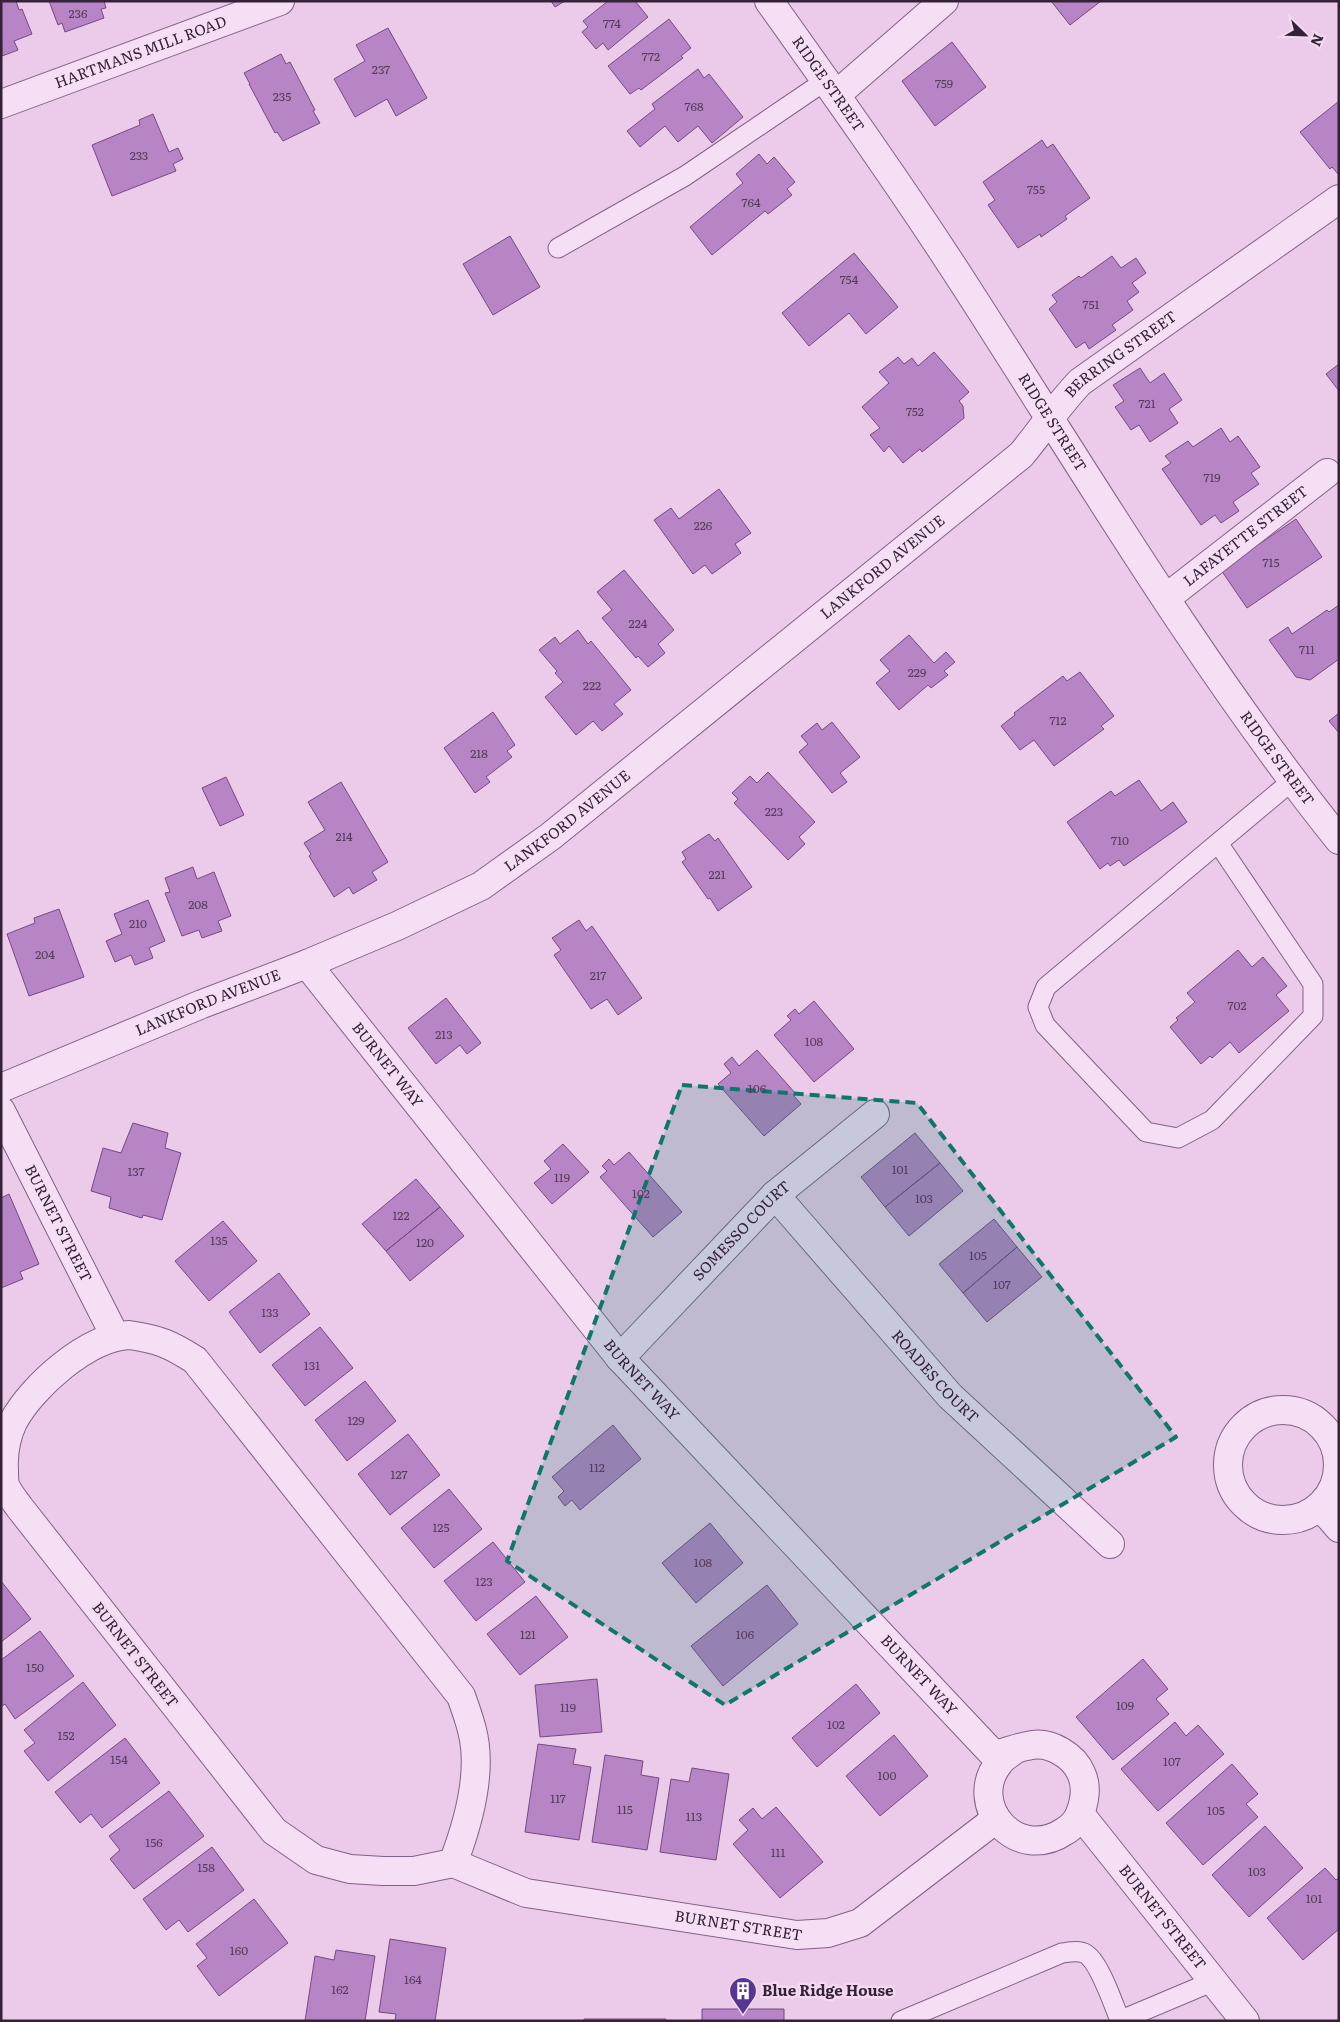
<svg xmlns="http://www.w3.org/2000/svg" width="1340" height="2022" viewBox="0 0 1340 2022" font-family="Literata,serif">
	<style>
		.building { fill: #b785c5; stroke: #754983 }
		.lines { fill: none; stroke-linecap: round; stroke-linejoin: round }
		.service-casing { stroke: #826186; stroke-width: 21 }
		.minor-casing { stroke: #826186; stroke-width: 30 }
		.service { stroke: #f6def5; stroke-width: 19 }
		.minor { stroke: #f6def5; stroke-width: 28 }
		.marked { fill: #0f766e; fill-opacity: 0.2; stroke: #0f766e; stroke-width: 4; stroke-dasharray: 10 6; stroke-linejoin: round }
		.labels { text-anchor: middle; stroke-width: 5; stroke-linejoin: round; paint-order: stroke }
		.number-label { font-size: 12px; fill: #563b5b }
		.street-label { font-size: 15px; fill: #352238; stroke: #f3daf1 }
		.poi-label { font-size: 15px; font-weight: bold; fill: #352238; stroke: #f3daf1; text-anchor: start }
	</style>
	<rect width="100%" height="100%" fill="#ebcbe9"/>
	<path class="building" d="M1,1H16L19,10L22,9L32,34L14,41L18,50L2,56Z
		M49,1H104L106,8L101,9L104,18L65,32L62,23L58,25Z
		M551,1H565L555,7Z
		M608,1H635L648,17L608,50L603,43L596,49L582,32L588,27L583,21Z
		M1051,1H1101L1070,25Z
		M669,19L691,48L681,56L683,58L641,90L639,88L630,94L608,66Z
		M388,28L427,98L396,116L387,99L355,117L334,79L365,61L356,45Z
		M952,42L986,87L935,126L902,81Z
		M281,54L286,64L290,62L315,110L313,111L320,123L283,141L277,132L275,133L249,84H250L244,73Z
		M698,69L704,78L709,74L743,117L712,143L698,126L678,142L665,126L640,147L627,131L655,109L652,104Z
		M1338,102L1339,103V175L1332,167L1330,169L1300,132Z
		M153,114L169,152L178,148L183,159L173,164L176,171L112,196L92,145L140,125L139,120Z
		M1042,140L1047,148L1053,144L1090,198L1065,216L1067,219L1041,237L1040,234L1018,248L988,205L995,200L983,182Z
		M759,154L767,164L774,157L795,182L787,189L792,195L768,214L765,211L712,255L690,227L743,183L736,174Z
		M510,236L540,287L493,315L463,264Z
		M854,253L898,307L866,334L849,313L809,346L782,313Z
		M1112,256L1121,268L1136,258L1146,273L1132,283L1139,292L1127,301L1133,310L1112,325L1116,330L1089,349L1085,342L1076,348L1049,309L1057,302L1052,295L1079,276L1081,278Z
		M934,352L969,392L959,401L963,406L964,418L922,452L920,449L903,463L889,446L884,452L870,435L880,428L862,407L889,383L879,372L898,357L904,364L912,358L918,366Z
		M1339,364V391L1326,374Z
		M1140,368L1150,383L1164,373L1182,400L1169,409L1178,423L1150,442L1139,425L1131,430L1115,407L1124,401L1113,385Z
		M1221,428L1230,442L1238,436L1260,467L1251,473L1259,484L1233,502L1239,511L1221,523L1215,515L1201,525L1162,469L1171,463L1165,456L1188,441L1193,447Z
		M719,489L751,533L735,544L741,553L712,574L705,565L693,574L654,520L671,508L679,519Z
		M1296,519L1322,557L1247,608L1221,570Z
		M624,570L674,630L658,644L665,653L648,667L638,656L636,658L602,618L612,610L597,592Z
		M1339,605V659L1310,680L1296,677L1269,640L1288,627L1292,634L1327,610L1329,612Z
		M578,630L588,644L591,641L631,690L614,704L623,714L602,731L593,721L576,735L545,697L563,682L555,673L557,671L539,650L555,637L560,644Z
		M909,635L934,663L946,652L955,662L944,671L948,675L931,688L928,685L899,710L876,683L890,671L880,660Z
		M1080,672L1114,716L1101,726L1104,729L1054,766L1034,740L1020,750L1001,726L1015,715L1014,713L1063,676L1067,681Z
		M493,712L515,745L507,751L512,757L486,777L490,782L475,793L444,748Z
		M1339,713V733L1329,721Z
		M832,722L860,757L840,773L847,782L832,793L799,752L808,744L801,736L817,723L822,730Z
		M768,772L815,822L799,837L805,844L788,860L734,803L738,799L732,793L750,776L757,783Z
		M226,777L244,815L220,826L202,788Z
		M1139,780L1161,811L1173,802L1187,822L1124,866L1119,860L1110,866L1108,863L1100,869L1067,822L1111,791L1115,796Z
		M341,782L388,862L372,872L377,880L353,894L349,887L334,897L309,856L311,854L304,843L325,830L308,802Z
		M709,834L715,841L718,838L752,887L718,911L710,898L708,899L682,862L686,859L682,852Z
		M193,867L197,879L214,872L231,916L218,921L222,931L202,938L199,930L182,936L165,893L170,892L165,878Z
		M148,900L165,941L149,948L153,958L135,965L131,955L115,962L106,941L122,934L114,914Z
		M59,909L84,977L29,996L7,934L35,923L34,918Z
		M579,920L586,931L592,926L642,998L618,1015L607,999L591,1009L554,955L561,950L552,938Z
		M1238,950L1252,967L1263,957L1287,986L1276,995L1289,1011L1239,1053L1230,1042L1212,1058L1210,1056L1201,1064L1170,1027L1178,1020L1176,1018L1195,1002L1187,993Z
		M446,998L481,1043L467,1054L460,1045L436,1064L408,1028Z
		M814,1001L854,1049L814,1082L774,1035L791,1020L787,1016L795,1009L799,1014Z
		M757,1050L796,1094L794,1096L801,1104L764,1136L718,1084L731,1073L724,1064L732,1057L739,1066Z
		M133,1123L168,1133L165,1148L181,1153L162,1220L143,1215L142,1218L109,1208L111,1197L91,1191L103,1148L121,1153Z
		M915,1133L940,1163L885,1207L861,1177Z
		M563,1144L589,1172L552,1204L534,1183L551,1169L544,1161Z
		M629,1152L682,1212L653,1237L600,1177L607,1171L602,1166L609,1159L614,1165Z
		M940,1163L963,1191L909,1236L885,1207Z
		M416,1179L440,1207L386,1251L362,1224Z
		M9,1194L39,1264L20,1272L23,1279L1,1288V1198Z
		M440,1207L464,1236L410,1281L386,1251Z
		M994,1219L1017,1247L963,1293L939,1264Z
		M223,1221L257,1261L209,1301L175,1261Z
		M1017,1247L1042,1277L987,1322L963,1293Z
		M279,1273L310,1314L260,1353L229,1312Z
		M320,1327L353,1368L305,1406L272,1365Z
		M365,1381L396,1421L347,1461L315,1420Z
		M613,1425L641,1459L580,1510L572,1500L565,1506L558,1497L564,1491L552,1477Z
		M408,1434L440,1475L390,1515L358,1474Z
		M449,1489L482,1529L434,1568L401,1528Z
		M710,1523L743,1563L696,1603L662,1563Z
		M493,1542L525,1582L476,1621L444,1581Z
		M1,1581L31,1619L1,1642Z
		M767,1585L798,1624L723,1686L691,1646Z
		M536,1596L568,1637L520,1675L487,1634Z
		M40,1631L74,1676L15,1719L5,1704L1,1707V1660Z
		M1143,1659L1168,1689L1156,1699L1169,1714L1113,1760L1076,1717Z
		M597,1679L602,1732L540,1737L535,1685Z
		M83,1682L116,1725L48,1781L24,1751L35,1743L24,1730Z
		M856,1684L880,1713L817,1767L792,1738Z
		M1175,1722L1186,1736L1198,1725L1224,1754L1158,1811L1121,1769Z
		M894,1735L928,1776L880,1816L846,1776Z
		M125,1738L160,1783L102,1828L91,1814L80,1823L55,1792Z
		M538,1744L576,1749L573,1764L591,1767L579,1840L525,1832Z
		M605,1755L643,1761L641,1775L659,1778L647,1850L592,1842Z
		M1232,1764L1258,1794L1246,1804L1258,1817L1203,1865L1166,1823Z
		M692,1768L729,1774L716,1860L660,1852L671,1779L689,1782Z
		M169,1791L204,1836L134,1889L110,1859L120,1850L109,1836Z
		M776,1807L823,1862L780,1898L733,1844L748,1830L739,1820L753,1808L762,1819Z
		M1265,1826L1303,1868L1249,1917L1212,1875Z
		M212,1847L244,1890L188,1932L179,1920L166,1930L143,1899Z
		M1325,1868L1336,1880L1339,1878V1929L1303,1960L1267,1918Z
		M254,1899L288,1943L219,1996L197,1966L207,1958L196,1944Z
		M390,1939L446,1948L435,2021H395L396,2014L379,2012Z
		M336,1950L375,1956L365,2021H305L315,1956L334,1960Z
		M702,2009H784V2021H702Z
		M584,2019H666V2021H584Z"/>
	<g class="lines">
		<defs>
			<path id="service" d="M558,248L685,176L825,81
				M1218,843L1313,984V1016L1212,1120L1178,1138L1146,1132L1045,1025L1038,1007L1046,987L1293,780
				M901,2021L1062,1953C1070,1952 1079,1950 1086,1954C1100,1963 1113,2004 1120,2020
				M1119,2021L1214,1981"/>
			<g id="minor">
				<path id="s1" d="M769,1C836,95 903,189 966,287C1086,473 1200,666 1339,840"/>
				<path d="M836,95L944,1"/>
				<path id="s2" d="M1,104L280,1"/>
				<path id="s3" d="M1166,598L1327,473"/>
				<path id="s4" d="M307,964L620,1358L994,1755C1007,1752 1019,1747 1032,1745C1051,1742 1074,1756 1081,1773C1087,1785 1085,1799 1081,1811C1079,1819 1072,1827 1065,1831C1016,1864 966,1804 999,1763C1002,1758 1009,1754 1013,1751"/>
				<path id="s5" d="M1,1088L202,1004L307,964L397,926L481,886L551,836L1021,455C1041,431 1058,405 1080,382L1339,199"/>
				<path id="s6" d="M1,1111L115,1336"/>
				<path id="s7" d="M775,1195L950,1396L1110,1544"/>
				<path d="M129,1335C158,1339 170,1344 195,1360L461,1696C465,1707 469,1718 472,1730C483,1772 468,1824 453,1863L414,1871H383L350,1869L316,1860L274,1831L20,1508C15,1501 8,1493 5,1485C4,1481 4,1475 4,1470C3,1453 6,1437 13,1422C32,1386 88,1337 129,1335Z"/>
				<path id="s8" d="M620,1358L775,1195L875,1114"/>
				<circle cx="1283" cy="1465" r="55"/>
				<path d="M1321,1507L1339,1528"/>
				<path id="s9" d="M1080,1814L1245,2021"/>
				<path id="s10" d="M453,1863L526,1893L797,1935L828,1933L860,1923L996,1819"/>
			</g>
		</defs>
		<use href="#service" class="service-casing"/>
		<use href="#minor" class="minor-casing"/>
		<use href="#service" class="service"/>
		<use href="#minor" class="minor"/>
	</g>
	<path class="marked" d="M682,1085L917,1103L1176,1437L725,1705L507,1561Z"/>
	<defs>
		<symbol id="building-pin" viewBox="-11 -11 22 30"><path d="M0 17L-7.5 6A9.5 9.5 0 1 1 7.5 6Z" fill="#563690" stroke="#f3daf1"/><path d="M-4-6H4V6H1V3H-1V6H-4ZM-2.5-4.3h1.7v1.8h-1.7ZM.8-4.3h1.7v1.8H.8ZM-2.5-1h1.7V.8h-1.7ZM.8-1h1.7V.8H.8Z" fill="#fff"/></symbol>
	</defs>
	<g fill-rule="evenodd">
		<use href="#building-pin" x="727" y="1975" width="32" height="43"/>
	</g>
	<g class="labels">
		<g class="number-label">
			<text x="78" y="18">236</text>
			<text x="612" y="28">774</text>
			<text x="651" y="61">772</text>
			<text x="381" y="74">237</text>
			<text x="944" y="88">759</text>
			<text x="282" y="101">235</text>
			<text x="694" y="111">768</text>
			<text x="139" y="160">233</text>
			<text x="1036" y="194">755</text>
			<text x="751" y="207">764</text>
			<text x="849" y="284">754</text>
			<text x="1091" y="309">751</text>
			<text x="1147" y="408">721</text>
			<text x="915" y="416">752</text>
			<text x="1212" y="482">719</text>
			<text x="703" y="530">226</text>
			<text x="1271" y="567">715</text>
			<text x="638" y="628">224</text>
			<text x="1307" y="654">711</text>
			<text x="917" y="677">229</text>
			<text x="592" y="690">222</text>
			<text x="1058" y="725">712</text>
			<text x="479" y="758">218</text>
			<text x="774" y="816">223</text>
			<text x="344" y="841">214</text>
			<text x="1120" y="845">710</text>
			<text x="717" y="879">221</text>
			<text x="198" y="909">208</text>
			<text x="138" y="928">210</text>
			<text x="45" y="959">204</text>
			<text x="598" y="980">217</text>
			<text x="1237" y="1010">702</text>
			<text x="444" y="1039">213</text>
			<text x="814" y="1046">108</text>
			<text x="757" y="1093">106</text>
			<text x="900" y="1174">101</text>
			<text x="136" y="1176">137</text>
			<text x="562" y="1182">119</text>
			<text x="641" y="1198">102</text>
			<text x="924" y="1203">103</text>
			<text x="401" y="1220">122</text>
			<text x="219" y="1245">135</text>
			<text x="425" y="1247">120</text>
			<text x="978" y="1260">105</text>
			<text x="1002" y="1289">107</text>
			<text x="270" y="1317">133</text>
			<text x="312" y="1370">131</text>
			<text x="356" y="1425">129</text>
			<text x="597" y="1472">112</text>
			<text x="399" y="1479">127</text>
			<text x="441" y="1532">125</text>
			<text x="703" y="1567">108</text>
			<text x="484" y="1586">123</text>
			<text x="528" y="1639">121</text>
			<text x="745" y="1639">106</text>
			<text x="35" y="1672">150</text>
			<text x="1125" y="1710">109</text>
			<text x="568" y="1712">119</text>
			<text x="836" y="1729">102</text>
			<text x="66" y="1740">152</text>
			<text x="119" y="1764">154</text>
			<text x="1172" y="1766">107</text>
			<text x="887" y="1780">100</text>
			<text x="558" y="1803">117</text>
			<text x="625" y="1814">115</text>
			<text x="1216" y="1815">105</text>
			<text x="694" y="1821">113</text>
			<text x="154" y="1847">156</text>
			<text x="778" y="1857">111</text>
			<text x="206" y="1872">158</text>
			<text x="1257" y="1876">103</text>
			<text x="1314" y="1903">101</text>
			<text x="239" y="1955">160</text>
			<text x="413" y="1984">164</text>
			<text x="340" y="1994">162</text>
		</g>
		<g class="street-label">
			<text dy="5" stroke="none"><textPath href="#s2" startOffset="149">HARTMANS MILL ROAD</textPath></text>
			<text dy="5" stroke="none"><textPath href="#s1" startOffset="102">RIDGE STREET</textPath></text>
			<text dy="5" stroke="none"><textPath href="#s5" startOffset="1355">BERRING STREET</textPath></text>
			<text dy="5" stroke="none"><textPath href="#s1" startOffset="508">RIDGE STREET</textPath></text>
			<text dy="5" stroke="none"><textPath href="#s3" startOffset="101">LAFAYETTE STREET</textPath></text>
			<text dy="5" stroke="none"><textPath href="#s5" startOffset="1034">LANKFORD AVENUE</textPath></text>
			<text dy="5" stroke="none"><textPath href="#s1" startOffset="912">RIDGE STREET</textPath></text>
			<text dy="5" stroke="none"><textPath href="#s5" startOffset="629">LANKFORD AVENUE</textPath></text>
			<text dy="5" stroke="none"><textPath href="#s5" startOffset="224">LANKFORD AVENUE</textPath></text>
			<text dy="5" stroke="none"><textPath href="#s4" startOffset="129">BURNET WAY</textPath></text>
			<text dy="5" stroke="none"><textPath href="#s6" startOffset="126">BURNET STREET</textPath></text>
			<text dy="5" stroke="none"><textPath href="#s8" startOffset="176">SOMESSO COURT</textPath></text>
			<text dy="5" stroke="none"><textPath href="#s7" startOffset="242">ROADES COURT</textPath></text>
			<text dy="5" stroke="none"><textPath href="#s4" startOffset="534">BURNET WAY</textPath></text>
			<text transform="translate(135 1655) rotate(52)" y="5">BURNET STREET</text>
			<text dy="5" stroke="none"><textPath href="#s4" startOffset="939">BURNET WAY</textPath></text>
			<text dy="5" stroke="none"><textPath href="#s9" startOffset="132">BURNET STREET</textPath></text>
			<text dy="5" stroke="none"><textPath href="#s10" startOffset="294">BURNET STREET</textPath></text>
		</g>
		<g class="poi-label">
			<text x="762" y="1996">Blue Ridge House</text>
		</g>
	</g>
	<rect width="1340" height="2022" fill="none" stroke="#352238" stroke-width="5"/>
	<g transform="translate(1305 35) rotate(113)" stroke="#f3daf1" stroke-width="4" paint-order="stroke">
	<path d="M0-4L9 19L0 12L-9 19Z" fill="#352238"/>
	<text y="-8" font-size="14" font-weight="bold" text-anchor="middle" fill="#352238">N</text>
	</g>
</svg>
